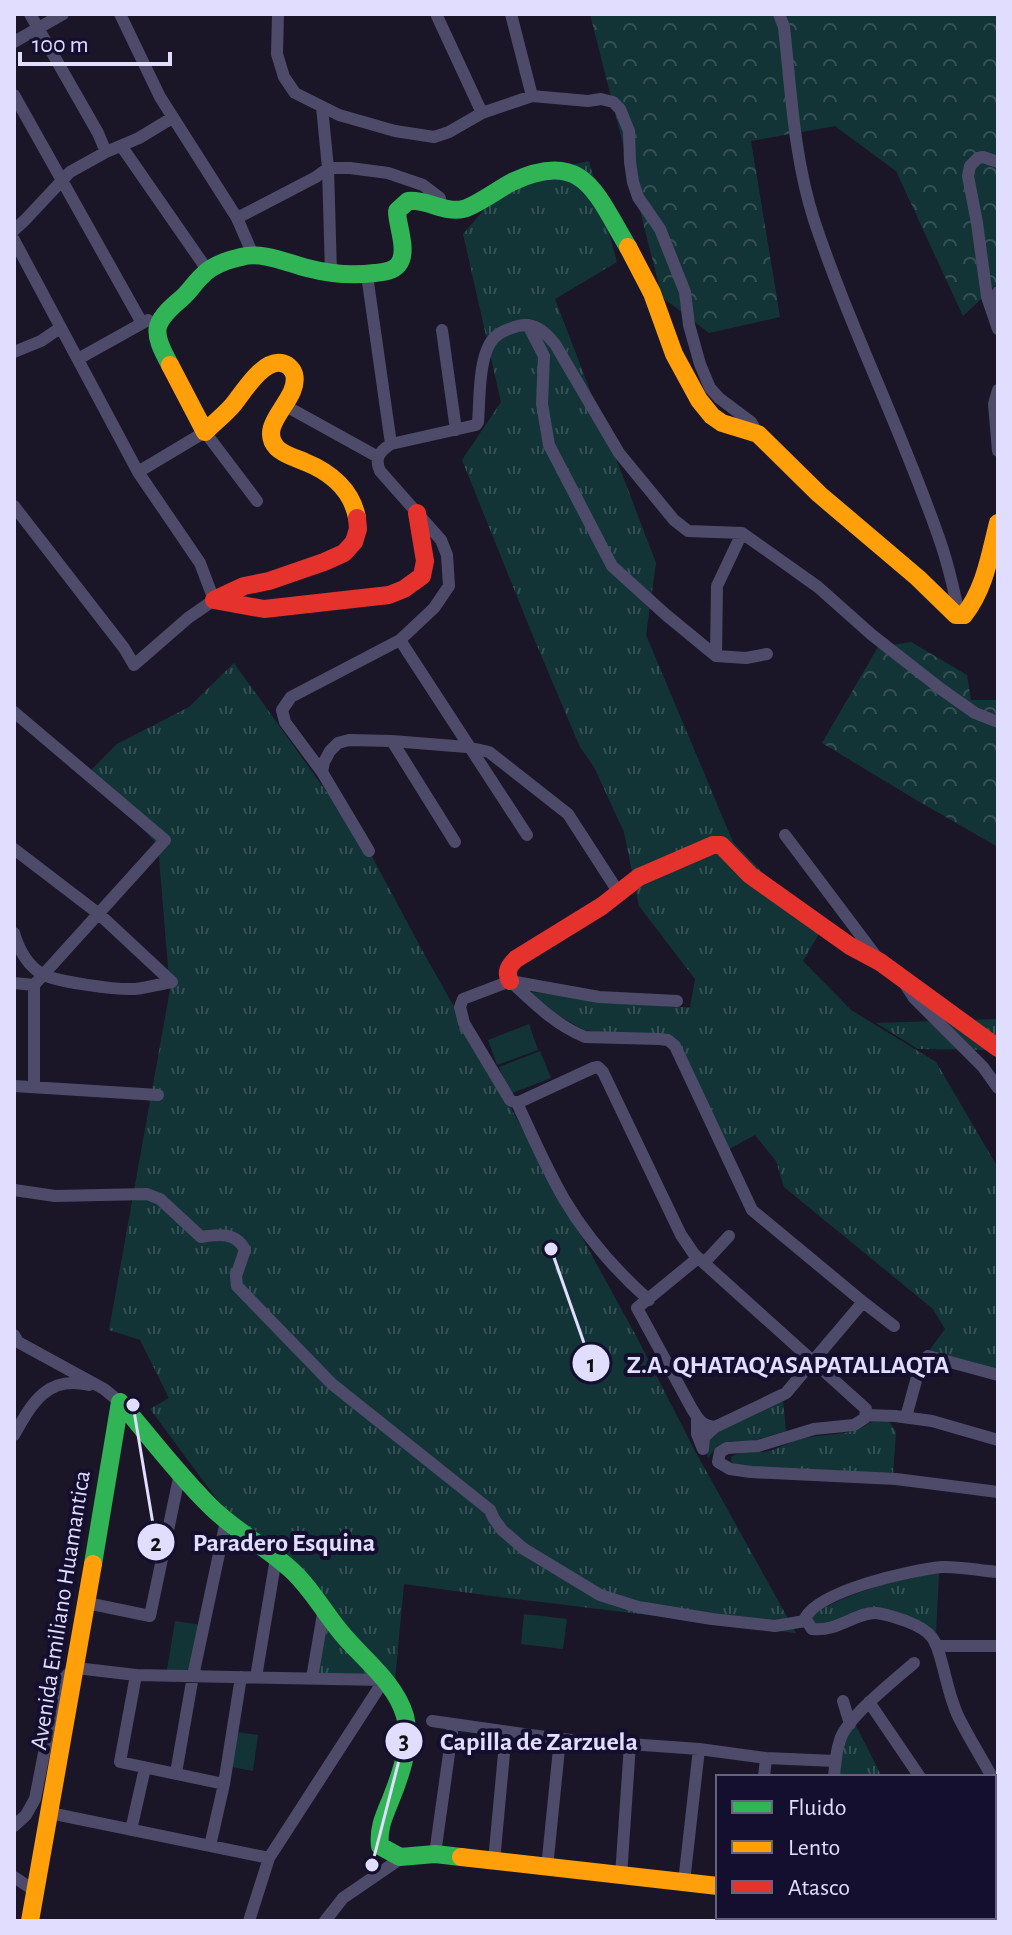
<svg xmlns="http://www.w3.org/2000/svg" width="1012" height="1935" viewBox="0 0 1012 1935" font-family="'Alegreya Sans',sans-serif">
	<style>
		.grass { fill: url(#grass-tufts) }
		.forest { fill: url(#forest-crowns) }
		.pitch { fill: #133437 }
		.lines { fill: none; stroke-linecap: round; stroke-linejoin: round }
		.street { stroke: #4d4b69; stroke-width: 12 }
		.fast { stroke: #30b455; stroke-width: 18 }
		.slow { stroke: #ff9f0a; stroke-width: 18 }
		.jam { stroke: #e5322d; stroke-width: 18 }
		.labels { text-anchor: middle; stroke-width: 8; stroke-linejoin: round; paint-order: stroke }
		.street-label { font-size: 24px; fill: #e1ddff; stroke: #150f2f }
		.leader { fill: none; stroke: #e1ddff; stroke-width: 3 }
		.callout-dot { fill: #e1ddff; stroke: #150f2f; stroke-width: 3 }
		.mark-label { font-size: 24px; text-anchor: middle; font-weight: bold; fill: #111 }
		.callout-label { font-size: 26px; text-anchor: middle; font-weight: bold; fill: #e1ddff; stroke: #150f2f; stroke-width: 8; stroke-linejoin: round; paint-order: stroke }
	</style>
	<defs>
		<pattern id="grass-tufts" width="24" height="20" patternUnits="userSpaceOnUse" patternTransform="scale(2)"><rect width="24" height="20" fill="#133437"/><path d="M3 7l-1-3M5 7V3M7 7l1-3M15 17l-1-3M17 17v-4M19 17l1-3" fill="none" stroke="#355155"/></pattern>
		<pattern id="forest-crowns" width="20" height="18" patternUnits="userSpaceOnUse" patternTransform="scale(2)"><rect width="20" height="18" fill="#133437"/><path d="M2 6a3 3 0 1 1 6 0M12 15a3 3 0 1 1 6 0" fill="none" stroke="#355155"/></pattern>
	</defs>
	<rect width="100%" height="100%" fill="#1a1628"/>
	<path class="grass" d="M589,161L617,262L555,299L656,563L646,635L733,842L820,932L803,961L851,1010L936,1062L998,1168V1370L929,1351L945,1329L933,1309L784,1187L776,1161L755,1135L727,1150L679,1043L584,1030L554,1013L530,992L671,1007H690L695,979L639,906L624,832L594,767L580,747L533,636L462,460L501,402L463,234L495,197L543,171Z
		M234,663L369,851L422,950L512,1110L635,1334L695,1451L796,1633L492,1596L404,1584L395,1680L338,1617L282,1549L248,1528L219,1502L150,1409L169,1398L140,1340L109,1330L170,990L158,845L89,772L117,744L189,707Z
		M998,1019V1050L918,1049L876,1023Z
		M783,1400L786,1431L752,1441H730L717,1446L708,1458L705,1444L717,1431Z
		M873,1420L889,1421L896,1432L893,1475L789,1470L734,1465L731,1461V1457C742,1450 756,1454 769,1451C781,1448 793,1440 806,1438C828,1433 855,1437 873,1420Z
		M929,1574H939L936,1632L922,1624L895,1614L816,1628L808,1618C843,1594 888,1582 929,1574Z
		M324,1608L384,1680L312,1678Z
		M856,1726L882,1777H840C842,1760 839,1734 856,1726Z"/>
	<path class="forest" d="M590,14H998V283L963,316L896,171L835,126L751,141L780,317L709,333L662,297Z
		M911,642L967,675L971,700H998V847L918,801L822,743L878,647Z"/>
	<path class="pitch" d="M529,1024L538,1050L497,1065L488,1040Z
		M540,1051L551,1078L510,1094L499,1067Z
		M524,1614L567,1619L563,1649L521,1644Z
		M175,1621L202,1625L193,1676L167,1670Z
		M237,1732L258,1735L253,1771L232,1767Z"/>
	<g class="lines">
		<path class="street" d="M30,14L98,133L106,152
			M120,14L160,97L237,218L253,255
			M278,14L277,54L284,77L295,93L339,115L395,131L434,137L449,132L482,113L532,96L588,101L601,99L613,102L620,109L629,131L630,162L633,182L638,197L660,229L685,292L689,325L700,364L710,388L719,398L751,422L758,434
			M511,14L532,96
			M779,14L784,27C791,91 794,158 814,220C850,328 902,431 939,538C948,563 954,590 959,615
			M437,16L482,113
			M14,42L63,14
			M14,95L142,323
			M322,107L328,168L331,273
			M122,147L208,271
			M998,162L983,157L978,158L970,166L968,176L977,223L987,297L998,329
			M237,218L316,177L328,168H350L388,173L423,185L440,198L439,207
			M14,230L25,220L70,172L106,152L139,138L172,118
			M14,240L138,472L200,563L214,600L188,618L134,665L124,648L14,506
			M367,275L391,444
			M998,292V309
			M528,325L544,356L542,404L549,445L612,566L665,614L716,656L746,658L767,654
			M442,330L456,430
			M14,352L41,341L60,328
			M78,359L148,320
			M998,390L994,404L998,451
			M284,405L378,457
			M138,472L205,432L257,501
			M400,640L527,835
			M716,656L717,586L742,533
			M14,712L165,840L34,985V1087
			M392,741L455,842
			M322,772L324,762L330,751L338,743L349,740L392,741L467,747L489,752L568,814L619,893
			M785,835L876,956
			M14,849L99,914L172,982
			M369,851L322,772L285,722L282,710L291,697L400,640L434,608L449,586L447,555L441,540L380,471C374,458 380,451 391,444L476,425L478,422C480,399 478,353 495,337C501,331 511,328 518,326C535,322 545,332 555,344L619,453L674,520L688,531L742,533L818,587L872,635L941,689L975,713L998,722
			M14,933C19,950 27,965 42,974C56,982 117,990 135,989C147,988 160,984 172,982
			M510,981C533,1002 555,1025 585,1037L659,1039L668,1040L675,1046L752,1210L863,1302L894,1326
			M14,983L34,985
			M905,984L914,998L983,1067L998,1088
			M14,1086L158,1095
			M517,1103L593,1068L598,1067L603,1072L681,1235L694,1254L866,1409L865,1418L854,1425L814,1429L758,1446L727,1448L720,1452L718,1462L730,1469L751,1472L896,1479L998,1492
			M14,1190L55,1196L147,1194L160,1199L201,1237C219,1234 236,1232 245,1250L236,1276L237,1286L332,1384L470,1494L490,1510L494,1519L502,1530L524,1549L600,1595L638,1607L712,1619L775,1626L805,1621
			M698,1258L637,1308L692,1409C699,1420 701,1425 715,1427L786,1393L863,1302
			M704,1263L729,1236
			M649,1300C616,1271 586,1236 564,1199C546,1168 532,1135 517,1103L510,1100L464,1023L460,1007L463,999L510,981L599,997L677,1001
			M14,1335L18,1342L104,1389L120,1402
			M866,1415L895,1416L932,1421L998,1440
			M697,1417V1434L703,1449L704,1437L715,1427
			M906,1417L920,1366L928,1356L998,1375
			M14,1435C32,1403 47,1375 89,1385
			M87,1603L150,1616L180,1473
			M938,1646H998
			M136,1675L120,1762L224,1784
			M256,1677L276,1558
			M312,1678L324,1608
			M843,1701L850,1724
			M869,1702L920,1777
			M432,1721L560,1739L699,1749L766,1758L835,1761
			M176,1773L193,1676L226,1521
			M764,1777L766,1758
			M834,1777C835,1765 836,1751 840,1740C847,1717 896,1679 914,1663
			M992,1777C981,1757 969,1738 959,1718C952,1704 948,1687 944,1671C936,1642 937,1633 906,1621C897,1618 886,1614 876,1613C856,1612 838,1632 812,1629L805,1618C820,1590 911,1570 942,1567C960,1566 980,1571 998,1572
			M994,1795L998,1794
			M50,1813L269,1858
			M14,1826L26,1815L35,1799L58,1682L76,1668L136,1675L384,1680
			M131,1830L145,1768
			M994,1843L998,1844
			M210,1846L224,1784L241,1677
			M435,1854L453,1725
			M494,1861L506,1732
			M547,1868L560,1739
			M621,1876L630,1744
			M14,1877L35,1891
			M684,1882L699,1749
			M994,1887L998,1888
			M852,1917L854,1921
			M963,1917L965,1921
			M249,1921L269,1858L384,1680
			M325,1921L343,1898L400,1859"/>
		<path class="fast" d="M170,365C152,331 151,324 182,298C190,291 195,282 203,275C212,265 228,260 241,257C262,251 287,263 307,268C330,274 352,276 375,273C382,272 392,272 398,265C409,252 397,226 397,211L408,201C427,199 444,213 463,209C474,207 500,188 512,182C584,148 596,194 628,247
			M120,1402C149,1436 176,1472 208,1504C232,1529 263,1545 289,1568C309,1585 322,1609 339,1630C360,1657 395,1681 405,1716C412,1743 401,1774 391,1799C384,1816 378,1828 380,1846L400,1857L435,1854L461,1857
			M93,1564L120,1402"/>
		<path class="slow" d="M628,247L652,293L674,354L699,400L712,416L722,423L758,434L819,494L918,578L956,615H964C985,589 990,554 998,523
			M170,365L205,432C214,423 224,415 232,406C243,393 262,360 281,363C287,364 292,368 294,374C301,400 255,424 277,448C284,455 296,458 305,462C330,472 352,490 357,518
			M461,1857L718,1886
			M766,1917L768,1921
			M30,1921L93,1564"/>
		<path class="jam" d="M357,518L358,529L354,542L344,553L324,562L269,581L244,586L214,600L264,609L389,595L404,589L422,576L425,561L417,513
			M510,981C505,972 509,966 516,959L602,906L639,877L713,845H721L750,875L850,946L880,962L998,1048"/>
	</g>
	<g class="labels">
		<g class="street-label">
			<text transform="translate(60 1610) rotate(-81)" y="8">Avenida Emiliano Huamantica</text>
		</g>
	</g>
	<path class="leader" d="M551 1249L591 1363M133 1405L156 1542M372 1865L404 1741"/>
	<g class="callout-dot">
		<circle cx="551" cy="1249" r="8"/>
		<circle cx="133" cy="1405" r="8"/>
		<circle cx="372" cy="1865" r="8"/>
		<circle cx="591" cy="1363" r="20"/>
		<circle cx="156" cy="1542" r="20"/>
		<circle cx="404" cy="1741" r="20"/>
	</g>
	<g class="mark-label">
		<text x="591" y="1372">1</text>
		<text x="156" y="1551">2</text>
		<text x="404" y="1749">3</text>
	</g>
	<g class="callout-label">
		<text x="788" y="1373">Z.A. QHATAQ'ASAPATALLAQTA</text>
		<text x="284" y="1551">Paradero Esquina</text>
		<text x="539" y="1750">Capilla de Zarzuela</text>
	</g>
	<rect width="1012" height="1935" fill="none" stroke="#e1ddff" stroke-width="32"/>
	<rect x="716" y="1775" width="280" height="144" fill="#150f2f" stroke="#676182" stroke-width="2"/>
	<rect x="732" y="1801" width="40" height="12" fill="#30b455" stroke="#676182" stroke-width="2"/>
	<text x="788" y="1815" font-size="24" fill="#e1ddff">Fluido</text>
	<rect x="732" y="1841" width="40" height="12" fill="#ff9f0a" stroke="#676182" stroke-width="2"/>
	<text x="788" y="1855" font-size="24" fill="#e1ddff">Lento</text>
	<rect x="732" y="1881" width="40" height="12" fill="#e5322d" stroke="#676182" stroke-width="2"/>
	<text x="788" y="1895" font-size="24" fill="#e1ddff">Atasco</text>
	<path d="M20 52v12h150v-12" fill="none" stroke="#e1ddff" stroke-width="4"/>
	<text x="32" y="52" font-size="24" fill="#e1ddff" stroke="#150f2f" stroke-width="6" paint-order="stroke">100 m</text>
</svg>
